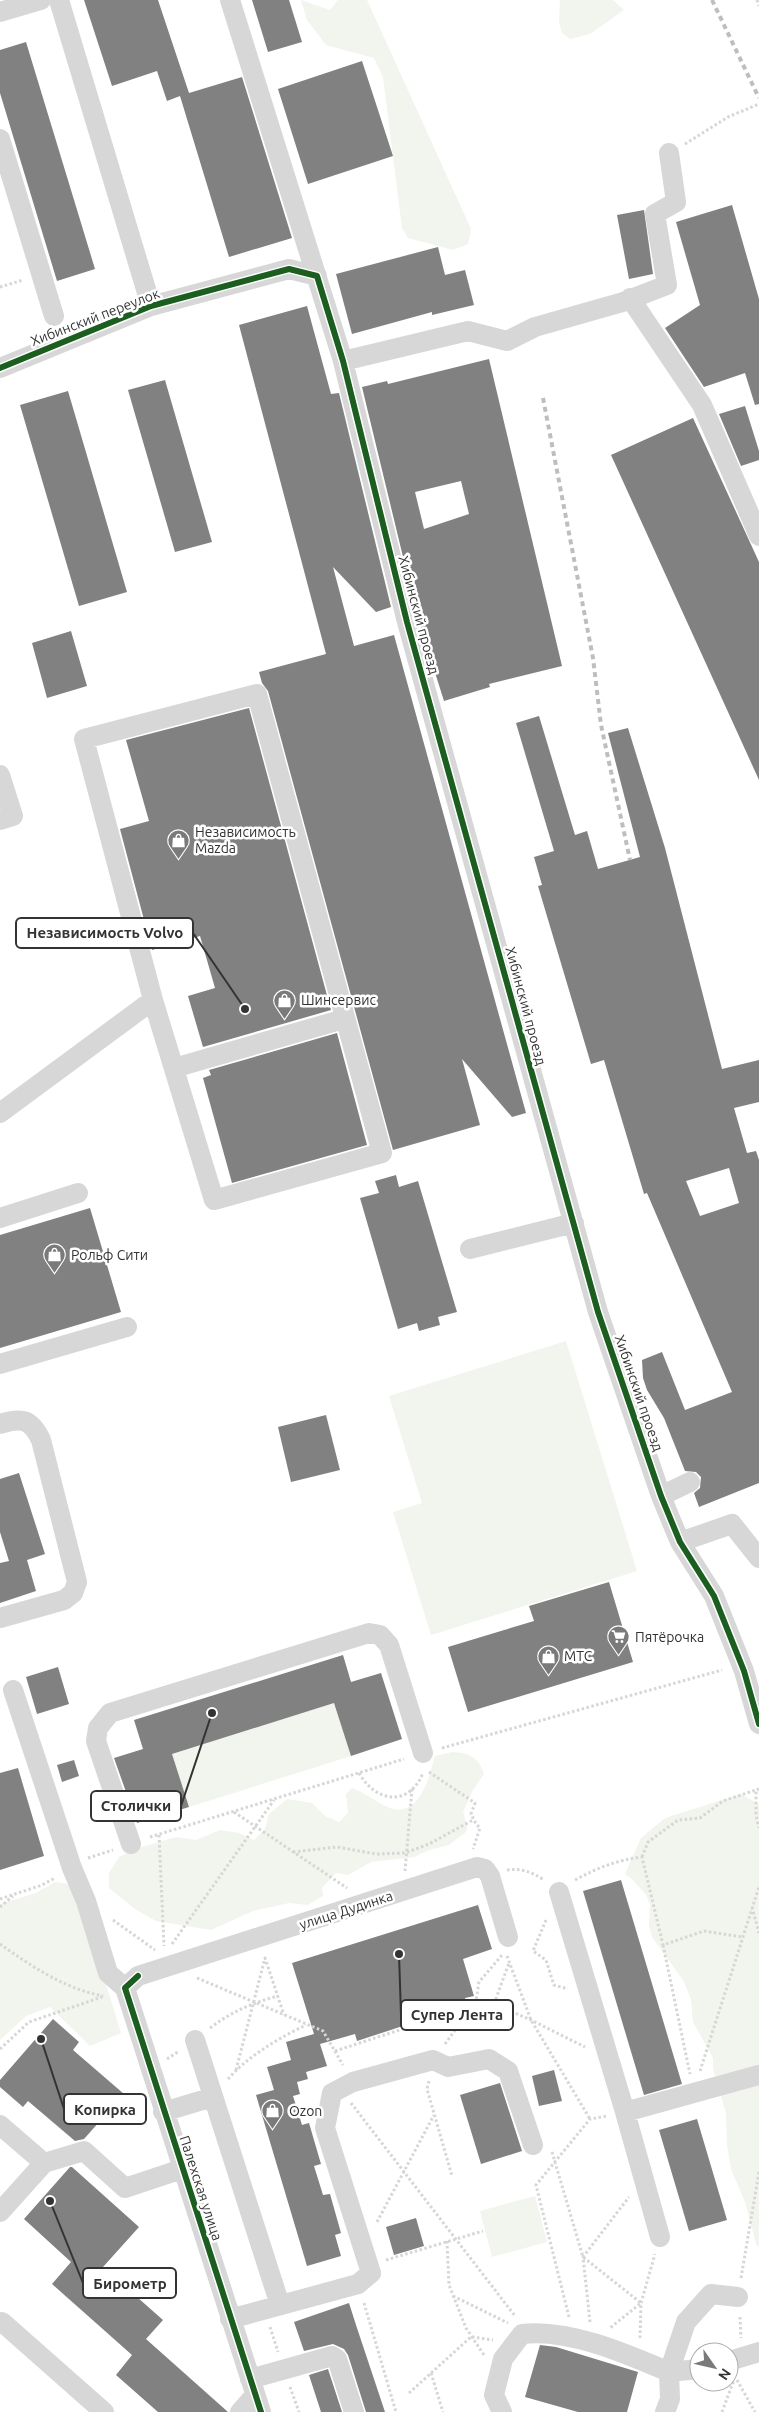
<svg xmlns="http://www.w3.org/2000/svg" width="759" height="2412" viewBox="0 0 759 2412" font-family="Ubuntu,sans-serif">
	<style>
		.green { fill: #f1f5ed }
		.building { fill: #818181; fill-rule: evenodd }
		.lines { fill: none; stroke-linecap: round; stroke-linejoin: round }
		.path { stroke: #d6d6d6; stroke-width: 3; stroke-dasharray: 2.5 2.5; stroke-linecap: butt }
		.minor { stroke: #d7d7d7; stroke-width: 20 }
		.rail { stroke: #bebebe; stroke-width: 4; stroke-dasharray: 5 4; stroke-linecap: butt }
		.cycleway-casing { stroke: #fff; stroke-width: 9 }
		.cycleway { stroke: #1b5e20; stroke-width: 6 }
		.labels { text-anchor: middle; stroke-width: 5; stroke-linejoin: round; paint-order: stroke }
		.street-label { font-size: 14px; fill: #333; stroke: #fff }
		.poi-label { font-size: 14px; fill: #333; stroke: #fff; text-anchor: start }
		.leader { fill: none; stroke: #333; stroke-width: 2 }
		.callout-dot { fill: #333; stroke: #fff; stroke-width: 2 }
		.callout { fill: #fff; stroke: #333; stroke-width: 2 }
		.callout-label { font-size: 15px; text-anchor: middle; font-weight: bold; fill: #333 }
	</style>
	<rect width="100%" height="100%" fill="#fff"/>
	<path class="green" d="M301,0L330,10L338,0H367L471,229L468,244L453,250L408,238L402,228L383,77L374,58L326,45L307,20Z
		M560,0H613L624,10L590,34L570,39L562,33L559,22Z
		M566,1341L637,1571L431,1635L393,1512L422,1503L389,1396Z
		M334,1703L351,1756L189,1807L172,1754Z
		M452,1752C469,1753 478,1756 484,1774L473,1790L463,1812L467,1826L466,1832L449,1845L429,1850L414,1857L371,1862L348,1875L336,1873L322,1888L323,1896L308,1905L289,1903L253,1911L211,1930L156,1921L135,1909L109,1888V1873L119,1857L135,1849L176,1837L196,1840L220,1830L239,1833L254,1840L265,1829L269,1814L287,1799L312,1803L325,1816L339,1822L348,1813L346,1794L352,1788C366,1793 377,1803 390,1808C420,1818 430,1775 435,1756Z
		M741,1794L759,1804V2247L756,2244L745,2202L731,2169L727,2145L726,2113L713,2069V2058L693,2022L691,1999L683,1980L652,1937L649,1926L650,1905L646,1895L632,1879L625,1874L641,1838L665,1818Z
		M55,1882L70,1884L81,1903L121,2033L90,2046L50,2007L26,2016L0,2040V1904L36,1893Z
		M535,2196L547,2242L492,2257L480,2211Z"/>
	<path class="building" d="M84,0H158L189,93L242,77L292,238L229,257L180,96L167,101L157,71L112,86Z
		M252,0H289L302,42L268,52Z
		M26,42L95,269L57,281L0,93V50Z
		M362,61L393,156L308,184L278,89Z
		M732,205L759,299V404L755,405L745,373L704,387L665,328L700,305L676,222Z
		M644,210L653,274L629,279L617,215Z
		M438,247L445,275L465,270L474,305L432,315V312L352,334L336,274Z
		M307,306L331,394L339,393L391,607L376,612L333,567L354,646L394,635L526,1113L512,1117L462,1059L480,1125L393,1150L268,691L262,683L259,672L326,654L239,325Z
		M489,359L562,666L489,684L490,687L444,701L418,619L362,387L387,381L388,384ZM461,481L469,514L424,529L415,492Z
		M165,380L212,542L175,552L128,390Z
		M68,391L127,592L79,606L20,405Z
		M745,406L759,451V460L741,466L719,414Z
		M693,418L759,562V780L611,455Z
		M71,631L87,686L47,698L32,643Z
		M249,708L331,1010L203,1047L188,996L215,988L200,936L152,950L120,829L149,821L126,740Z
		M539,716L575,835L587,831L598,869L640,857L608,733L628,728L665,848L722,1069L759,1060V1102L734,1108L747,1153L756,1151L759,1160V1483L699,1507L694,1493L700,1488L701,1477L696,1472L685,1471L664,1418L647,1390L643,1378L642,1360L662,1352L685,1410L732,1392L647,1193L644,1194L604,1060L591,1064L538,886L542,885L534,857L554,851L516,723ZM729,1168L739,1203L700,1216L686,1181Z
		M337,1033L367,1145L232,1183L203,1078L211,1075L209,1070Z
		M396,1175L399,1187L418,1181L457,1312L438,1317L440,1325L419,1331L417,1323L398,1329L360,1198L379,1193L375,1181Z
		M90,1208L121,1312L0,1348V1235Z
		M326,1415L340,1470L291,1482L278,1427Z
		M19,1473L45,1554L27,1560L36,1591L0,1603V1563L9,1561L0,1532V1479Z
		M609,1582L633,1662L468,1712L448,1647L534,1621L529,1606Z
		M343,1655L351,1682L381,1673L402,1739L351,1756L334,1703L172,1754L189,1807L137,1823L114,1758L143,1749L134,1720Z
		M58,1667L69,1704L37,1714L26,1677Z
		M74,1760L79,1776L62,1782L57,1765Z
		M18,1768L44,1856L0,1870V1773Z
		M621,1880L682,2084L644,2095L583,1891Z
		M478,1905L492,1949L463,1959L474,1996L465,1998L467,2005L357,2041L355,2034L320,2044L327,2066L306,2072L308,2079L297,2082L300,2094L293,2096L302,2125L309,2123L321,2164L314,2166L323,2195L330,2194L341,2233L335,2235L341,2256L307,2266L256,2095L274,2090L267,2067L291,2060L286,2042L314,2034L292,1963Z
		M53,2019L79,2042L73,2050L124,2094L84,2139L75,2141L28,2101L23,2107L0,2087V2080Z
		M554,2070L562,2101L539,2106L532,2076Z
		M500,2083L522,2151L481,2164L460,2095Z
		M697,2119L727,2220L689,2231L659,2130Z
		M70,2167H72L139,2227L103,2267L163,2320L146,2339L228,2412H158L116,2375L132,2355L52,2284L71,2262L24,2219Z
		M416,2218L424,2246L394,2255L386,2227Z
		M349,2303L356,2325L385,2412H366L348,2355L344,2349L333,2344L304,2351L294,2322Z
		M540,2345L556,2347L638,2372L627,2412H578L525,2397Z
		M328,2369L342,2412H321L309,2375Z"/>
	<g class="lines">
		<path class="path" d="M757,0L759,6
			M685,144L728,117L759,104
			M0,287L23,280
			M442,1748L722,1670
			M429,1772L475,1803L471,1814L476,1824L480,1828L473,1849
			M359,1773C376,1803 409,1807 423,1773
			M759,1789L756,1790V1816L759,1828
			M234,1812L347,1888
			M159,1835L164,1946
			M150,1837L404,1759
			M293,1852L337,1847L376,1854L405,1853L429,1844L473,1820
			M642,1857L648,1842L678,1820L700,1818L723,1801L756,1790
			M88,1858L113,1850
			M507,1870C521,1868 532,1872 544,1880
			M405,1871L412,1789
			M575,1880C597,1868 617,1860 642,1857L663,1945L704,1931L742,1937
			M0,1899L42,1885L55,1878
			M0,1907L13,1896
			M752,1907L759,1933
			M113,1920L155,1950
			M546,1920L533,1951L546,1960L554,1985L568,1989
			M0,1944C31,1966 65,1989 103,1996
			M172,1944L274,1800
			M663,1945L690,2074
			M507,1956L531,2020L590,2119
			M197,1978L323,2031L343,2065
			M494,2004L509,1963
			M210,2028C231,2012 252,2003 278,1996
			M445,2044L476,2001L479,1982L503,1954
			M0,2049L29,2022L102,1997
			M335,2051L473,2006L494,2004L531,2020L585,2047
			M167,2059L179,2051
			M236,2070L265,1958L284,2015
			M700,2071L759,1887
			M228,2079C248,2056 279,2038 306,2025
			M429,2081L427,2089L452,2176
			M351,2103L515,2316
			M552,2152L583,2257L641,2303L610,2328
			M377,2222L434,2115
			M447,2241L449,2285L466,2328L484,2355
			M386,2260L483,2231
			M741,2278L759,2172
			M453,2296L508,2323
			M364,2303L396,2412
			M569,2317L536,2185L590,2119L607,2116
			M740,2317L741,2338
			M590,2322L583,2257L629,2197
			M270,2327L278,2352
			M472,2337L493,2340
			M640,2338L641,2303L655,2254
			M431,2373L443,2412
			M737,2380L755,2412
			M290,2387L299,2412
			M409,2393L472,2336
			M722,2412L734,2380"/>
		<path class="minor" d="M59,0L151,306
			M230,0L343,361L407,622L598,1312L661,1496L680,1542L714,1596L744,1671L759,1724
			M0,12L41,0
			M0,139L54,316
			M630,298L702,405L759,536
			M343,361L468,331L507,341L535,327L623,302L667,285L655,214L676,202L669,153
			M0,368L151,306L289,269L317,276
			M0,775L13,816L0,820
			M174,1068L344,1019
			M0,1113L153,1000L214,1200L382,1153L257,694L84,739L153,1000
			M0,1218L78,1193
			M470,1249L574,1223
			M0,1364L127,1327
			M0,1424C22,1417 31,1419 41,1440L77,1582L73,1593L64,1600L0,1618
			M661,1496L690,1482
			M680,1542L732,1524L759,1558
			M13,1690L72,1868L86,1901L108,1973L125,1988
			M131,1844L96,1741L98,1728L110,1713L369,1633L380,1635L389,1645L423,1753
			M559,1892L625,2112L759,2075
			M195,2040L280,2305
			M163,2112L213,2097
			M625,2112L660,2237
			M0,2125L44,2163L84,2151L125,2188L182,2169
			M0,2212L44,2163
			M230,2319L358,2284L371,2273L325,2128L332,2093L353,2082L433,2060L448,2067L489,2059L508,2071L533,2145
			M2,2322L104,2412
			M729,2361L759,2352
			M699,2369L669,2372L686,2322L711,2294L738,2297
			M250,2379L332,2356L337,2359L354,2412
			M240,2412L255,2395
			M261,2412L125,1988L138,1976L477,1867L485,1869L490,1876L508,1937
			M502,2412L494,2395L503,2359L522,2334C568,2328 627,2354 669,2372L670,2399L665,2412"/>
		<path class="rail" d="M712,0L759,98
			M543,398L593,658L601,725L630,860"/>
		<defs>
			<path id="cycleway" d="M0,368L151,306L289,269L317,276L343,361L407,622L598,1312L661,1496L680,1542L714,1596L744,1671L759,1724
				M138,1976L125,1988L261,2412"/>
		</defs>
		<use href="#cycleway" class="cycleway-casing"/>
		<use href="#cycleway" class="cycleway"/>
	</g>
	<defs>
		<symbol id="shop-pin" viewBox="-11 -11 22 30"><path d="M0 17L-7.5 6A9.5 9.5 0 1 1 7.5 6Z" fill="#7a7a7a" stroke="#fff"/><path d="M-5-2.5h2.3a2.7 3.5 0 0 1 5.4 0H5L5.5 6h-11ZM-1.5-2.5h3a1.5 2.3 0 0 0-3 0Z" fill="#fff"/></symbol>
		<symbol id="supermarket-pin" viewBox="-11 -11 22 30"><path d="M0 17L-7.5 6A9.5 9.5 0 1 1 7.5 6Z" fill="#7a7a7a" stroke="#fff"/><path d="M-6-5.5h2.5l.6 2H6L4.5 2H-2.5L-4.4-4H-6ZM-1.5 3.2a1.3 1.3 0 1 0 .1 0ZM3 3.2a1.3 1.3 0 1 0 .1 0Z" fill="#fff"/></symbol>
	</defs>
	<g fill-rule="evenodd">
		<use href="#shop-pin" x="166" y="828" width="25" height="34"/>
		<use href="#shop-pin" x="272" y="988" width="25" height="34"/>
		<use href="#shop-pin" x="42" y="1242" width="25" height="34"/>
		<use href="#supermarket-pin" x="606" y="1624" width="25" height="34"/>
		<use href="#shop-pin" x="536" y="1644" width="25" height="34"/>
		<use href="#shop-pin" x="260" y="2098" width="25" height="34"/>
	</g>
	<g class="labels">
		<g class="street-label">
			<text transform="translate(95 317) rotate(-21)" y="5">Хибинский переулок</text>
			<text transform="translate(419 615) rotate(75)" y="5">Хибинский проезд</text>
			<text transform="translate(526 1006) rotate(75)" y="5">Хибинский проезд</text>
			<text transform="translate(639 1393) rotate(71)" y="5">Хибинский проезд</text>
			<text transform="translate(346 1910) rotate(-18)" y="5">улица Дудинка</text>
			<text transform="translate(201 2188) rotate(72)" y="5">Палехская улица</text>
		</g>
		<g class="poi-label">
			<text x="195" y="837">Независимость<tspan x="195" dy="16">Mazda</tspan></text>
			<text x="301" y="1005">Шинсервис</text>
			<text x="71" y="1260">Рольф Сити</text>
			<text x="635" y="1642">Пятёрочка</text>
			<text x="564" y="1661">МТС</text>
			<text x="289" y="2116">Ozon</text>
		</g>
	</g>
	<path class="leader" d="M245 1009L193 933M212 1713L181 1806M399 1954L401 2015M41 2039L64 2109M50 2201L83 2283"/>
	<g class="callout-dot">
		<circle cx="245" cy="1009" r="5"/>
		<circle cx="212" cy="1713" r="5"/>
		<circle cx="399" cy="1954" r="5"/>
		<circle cx="41" cy="2039" r="5"/>
		<circle cx="50" cy="2201" r="5"/>
	</g>
	<g class="callout">
		<rect x="16" y="918" width="177" height="30" rx="5"/>
		<rect x="91" y="1791" width="90" height="30" rx="5"/>
		<rect x="401" y="2000" width="112" height="30" rx="5"/>
		<rect x="64" y="2094" width="82" height="30" rx="5"/>
		<rect x="83" y="2268" width="93" height="30" rx="5"/>
	</g>
	<g class="callout-label">
		<text x="105" y="938">Независимость Volvo</text>
		<text x="136" y="1811">Столички</text>
		<text x="457" y="2020">Супер Лента</text>
		<text x="105" y="2115">Копирка</text>
		<text x="130" y="2289">Бирометр</text>
	</g>
	<g transform="translate(714 2367) rotate(124)"><circle r="24" fill="#ffffff" stroke="#adadad"/>
	<path d="M0-4L9 19L0 12L-9 19Z" fill="#7a7a7a"/>
	<text y="-8" font-size="14" font-weight="bold" text-anchor="middle" fill="#333333">N</text>
	</g>
</svg>
